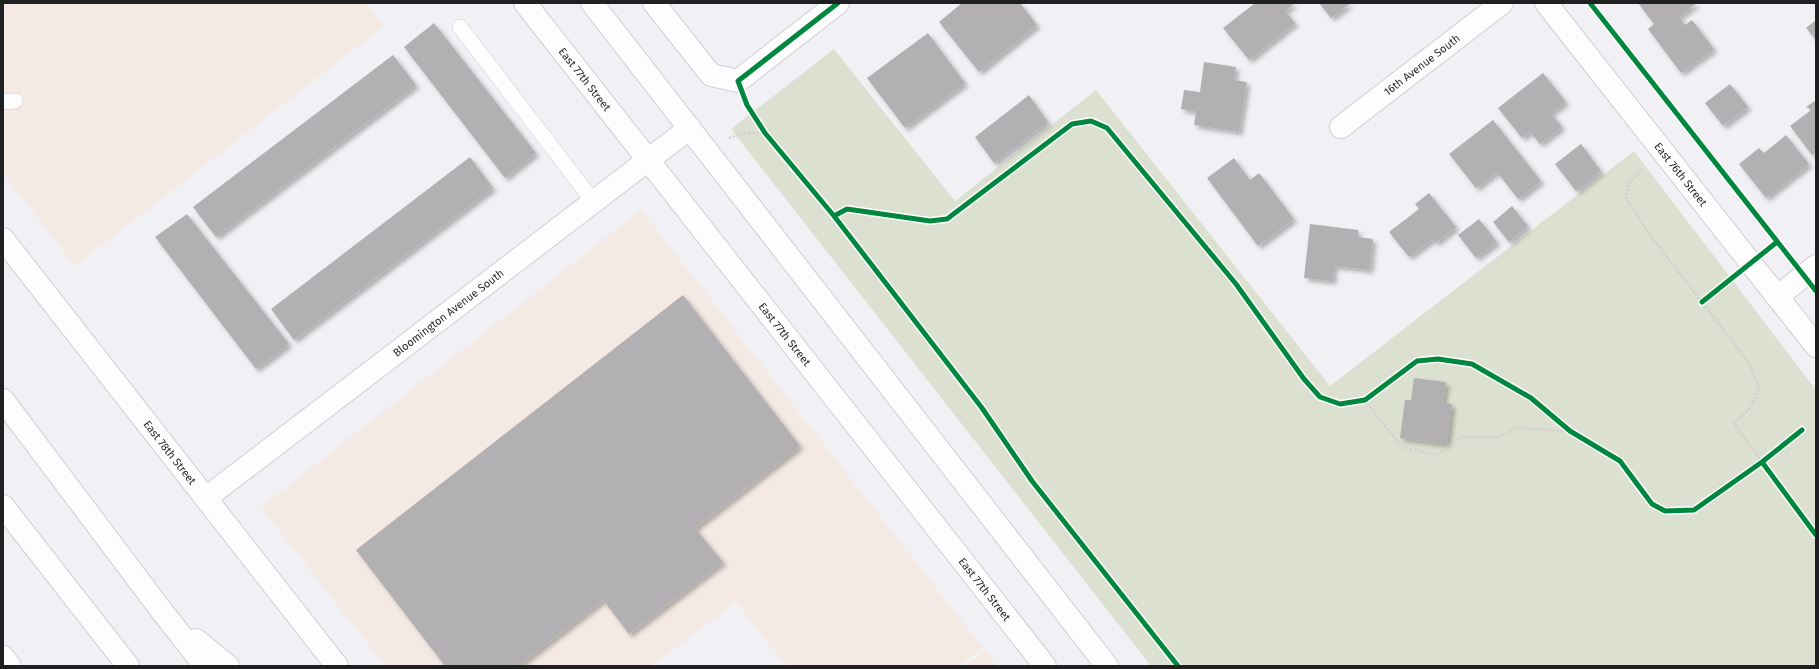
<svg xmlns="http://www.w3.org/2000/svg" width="1819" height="669" viewBox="0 0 1819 669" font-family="'Fira Sans',sans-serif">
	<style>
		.commercial { fill: #f4e9e3 }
		.green { fill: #dce0d0 }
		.building { fill: #b2b0b2; filter: url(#shadow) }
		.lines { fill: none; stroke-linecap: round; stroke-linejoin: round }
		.service-casing { stroke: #cfcfd3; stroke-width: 16 }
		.minor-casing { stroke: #cfcfd3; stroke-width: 24 }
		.tertiary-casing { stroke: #cfcfd3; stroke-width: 24 }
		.motorway-casing { stroke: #cfcfd3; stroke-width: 24 }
		.path { stroke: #cfcfd0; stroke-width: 2.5; stroke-dasharray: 2 2; stroke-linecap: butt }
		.service { stroke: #fdfdfe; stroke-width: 15 }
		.minor { stroke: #fdfdfe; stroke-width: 22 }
		.tertiary { stroke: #fdfdfe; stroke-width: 22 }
		.motorway { stroke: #fdfdfe; stroke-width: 22 }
		.cycleway-casing { stroke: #fff; stroke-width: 8 }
		.cycleway { stroke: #00873e; stroke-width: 5 }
		.labels { text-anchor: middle; stroke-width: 3; stroke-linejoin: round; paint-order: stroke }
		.street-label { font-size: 11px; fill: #1f2022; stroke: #fff }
	</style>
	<defs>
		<filter id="shadow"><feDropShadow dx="3.5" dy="3.5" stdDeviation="2" flood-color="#0004"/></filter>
	</defs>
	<rect width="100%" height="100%" fill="#f1f1f5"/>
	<path class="commercial" d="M3,3H366L384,26L75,266L3,173Z
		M641,210L983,648L959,666H786L736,602L651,666H385L261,507Z
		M985,650L997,666H965Z"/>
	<path class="green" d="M834,49L955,201L1096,90L1330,386L1634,151L1816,390V666H1151L731,129Z"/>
	<path class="building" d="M962,3H1020L1037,25L979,72L939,22Z
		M1255,3H1295L1285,11L1295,23L1249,60L1223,28Z
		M1319,3H1351L1331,18Z
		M1638,3H1697L1679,17L1685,25L1692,20L1714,49L1681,73L1648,29L1654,24Z
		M1816,20V40L1806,28Z
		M434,23L536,153L505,178L404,47Z
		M928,33L965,83L905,128L867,78Z
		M393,55L416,85L216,237L193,207Z
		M1204,62L1236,67L1234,80L1247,82L1239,132L1194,125L1196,112L1181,109L1184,90L1200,92Z
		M1543,73L1566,102L1551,113L1562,127L1540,144L1530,132L1522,138L1498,108Z
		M1730,84L1748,107L1723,126L1705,103Z
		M1029,95L1048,122L994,163L975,137Z
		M1816,100V152L1812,155L1790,126L1811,110L1806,107Z
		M1493,120L1541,181L1518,199L1497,172L1476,188L1449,154Z
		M1786,135L1809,164L1766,198L1739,164L1759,148L1764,153Z
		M1581,144L1601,171L1576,191L1555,164Z
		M470,157L493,188L294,340L271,309Z
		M1234,158L1250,180L1259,173L1294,219L1258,246L1207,178Z
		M1429,193L1456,227L1436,243L1433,239L1409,257L1389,232L1419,209L1415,204Z
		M1512,206L1528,226L1509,242L1493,222Z
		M187,214L289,344L256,369L155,237Z
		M1479,219L1497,242L1476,258L1458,235Z
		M1310,224L1358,230V237L1373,239L1370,270L1334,266L1333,281L1304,278Z
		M683,295L800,446L695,528L723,562L629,634L603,600L518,666H445L356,550Z
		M1414,378L1446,382L1443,403L1452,404L1447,444L1400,438L1405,400H1411Z"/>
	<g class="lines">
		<defs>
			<path id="service" d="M460,27L593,201
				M3,102L15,101"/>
			<g id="minor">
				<path d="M654,3L711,75L738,81L838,3"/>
				<path id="s1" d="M1341,127L1502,3"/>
				<path d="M1777,297L1816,266"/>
				<path id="s2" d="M206,498L690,128"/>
				<path d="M3,657L10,666"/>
			</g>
			<g id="tertiary">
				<path id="s3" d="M525,3L1045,666"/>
				<path d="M592,3L1107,666"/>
				<path id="s4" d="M1546,3L1816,346"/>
				<path id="s5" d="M3,239L337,666"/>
			</g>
			<path id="motorway" d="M3,400L161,610L205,666
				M3,506L128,666
				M196,640L228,666"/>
		</defs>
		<use href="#service" class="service-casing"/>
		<use href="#minor" class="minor-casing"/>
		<use href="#tertiary" class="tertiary-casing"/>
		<use href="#motorway" class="motorway-casing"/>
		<path class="path" d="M729,138L744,133H765
			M1641,170L1628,184L1626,198L1647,231L1749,363L1759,388L1751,407L1734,423L1762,462
			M1365,400L1402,447L1437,455L1461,437H1500L1514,428L1570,431"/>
		<use href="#service" class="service"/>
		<use href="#minor" class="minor"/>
		<use href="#tertiary" class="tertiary"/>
		<use href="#motorway" class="motorway"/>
		<defs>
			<path id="cycleway" d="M838,3L738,81L747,105L765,133L834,216L982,408L1032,481L1178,666
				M1590,3L1816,291
				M834,216L847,209L930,221L947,219L1072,124L1091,121L1107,128L1236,284L1304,379L1320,397L1340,404L1365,400L1417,361L1438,359L1472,364L1531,398L1570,431L1620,461L1652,504L1665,511L1694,510L1762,462L1802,430
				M1702,302L1777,242
				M1762,462L1816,535"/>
		</defs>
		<use href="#cycleway" class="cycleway-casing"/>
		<use href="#cycleway" class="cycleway"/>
	</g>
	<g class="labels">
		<g class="street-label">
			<text dy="4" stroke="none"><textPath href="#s1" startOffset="102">16th Avenue South</textPath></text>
			<text dy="4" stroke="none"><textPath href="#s3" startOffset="97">East 77th Street</textPath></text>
			<text dy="4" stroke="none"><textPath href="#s4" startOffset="218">East 76th Street</textPath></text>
			<text dy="4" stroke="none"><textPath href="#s2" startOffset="305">Bloomington Avenue South</textPath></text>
			<text dy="4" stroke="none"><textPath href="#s3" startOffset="421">East 77th Street</textPath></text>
			<text dy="4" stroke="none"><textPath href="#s5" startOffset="271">East 78th Street</textPath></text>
			<text dy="4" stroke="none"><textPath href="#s3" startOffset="745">East 77th Street</textPath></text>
		</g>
	</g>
	<rect width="1819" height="669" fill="none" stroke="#1f2022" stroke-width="8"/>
</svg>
